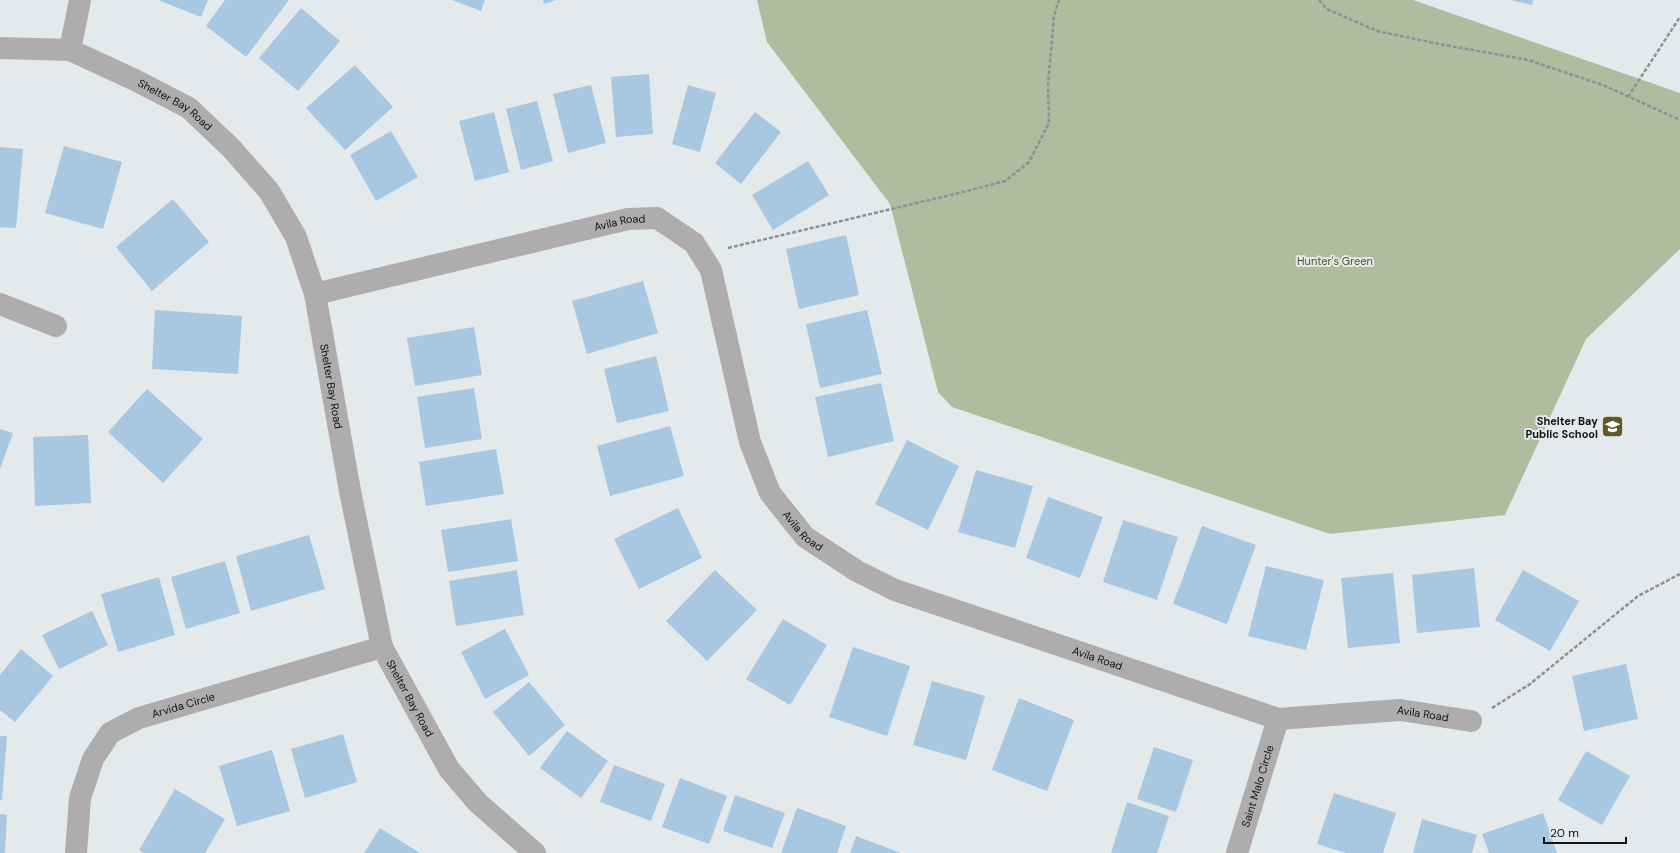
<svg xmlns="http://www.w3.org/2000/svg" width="1680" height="853" viewBox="0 0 1680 853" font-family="'DM Sans',sans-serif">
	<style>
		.green { fill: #b1bc9f }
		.building { fill: #a8c7e0 }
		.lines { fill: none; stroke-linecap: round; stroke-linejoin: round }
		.path { stroke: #8e9193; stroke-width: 2.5; stroke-dasharray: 4 2; stroke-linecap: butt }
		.minor { stroke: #aeacac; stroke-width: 22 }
		.labels { text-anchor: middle; stroke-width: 4; stroke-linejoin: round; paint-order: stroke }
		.street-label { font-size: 11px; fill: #101213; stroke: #e4e9ec }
		.park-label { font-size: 11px; fill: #485824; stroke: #e4e9ec }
		.poi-label { font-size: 11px; font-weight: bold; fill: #101213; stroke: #e4e9ec; text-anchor: end }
	</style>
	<rect width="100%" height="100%" fill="#e4e9ec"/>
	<path class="green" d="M757,0H1413L1680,93V249L1586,339L1505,515L1330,534L952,407L938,392L890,204L767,42Z"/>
	<path class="building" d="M158,0H208L201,17Z
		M225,0H289L246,57L206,26Z
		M452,0H485L481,11Z
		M543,0H556L544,4Z
		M1510,0H1533L1532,5Z
		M301,8L340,41L298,91L259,58Z
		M355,65L393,107L345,150L306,108Z
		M649,74L653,134L616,137L611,77Z
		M591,85L606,143L568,153L553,94Z
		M688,85L716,93L700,152L672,144Z
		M537,101L553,161L521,170L506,109Z
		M494,112L509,172L475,181L459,121Z
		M755,112L781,132L741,184L715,163Z
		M391,131L418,177L376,201L350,155Z
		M64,146L122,162L103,229L45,213Z
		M0,147L23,149L16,228L0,227Z
		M808,161L829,195L773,230L752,195Z
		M173,199L209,242L152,291L116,247Z
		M846,235L859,295L799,309L786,249Z
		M643,281L658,333L587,354L572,301Z
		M155,310L242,316L238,374L152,369Z
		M867,310L882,374L820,388L806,324Z
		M474,327L482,375L415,386L407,338Z
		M656,356L669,411L617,423L604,369Z
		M881,383L894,441L828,457L815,397Z
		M474,388L482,439L425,448L417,397Z
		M147,389L203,439L163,483L108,432Z
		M670,426L684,476L610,496L597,446Z
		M0,429L13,433L0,469Z
		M88,435L91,503L35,506L33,437Z
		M907,440L959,466L928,530L875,504Z
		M496,449L504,494L426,506L419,462Z
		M976,470L1033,486L1015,548L958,532Z
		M1048,497L1103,517L1080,578L1026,558Z
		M678,508L702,558L639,589L614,539Z
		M511,519L518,561L448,572L441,530Z
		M1123,520L1178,537L1157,600L1103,582Z
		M1202,526L1256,545L1227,624L1173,604Z
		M309,535L325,589L251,611L236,556Z
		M225,561L240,613L186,629L171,577Z
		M1266,566L1324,580L1306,650L1248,636Z
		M1474,568L1480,627L1417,633L1412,575Z
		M517,570L524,615L456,626L449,581Z
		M715,570L757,610L707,661L666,621Z
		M1523,570L1579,601L1550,651L1495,620Z
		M1393,573L1400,643L1348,648L1341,578Z
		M159,577L175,635L118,652L101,594Z
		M92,611L108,645L59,669L42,635Z
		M783,619L827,645L790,705L746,679Z
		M505,629L529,675L485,699L461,652Z
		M853,647L910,666L887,736L829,717Z
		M21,649L53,676L15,722L0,710V675Z
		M1626,664L1638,719L1584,731L1572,676Z
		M932,681L985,696L966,760L913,745Z
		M529,682L565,725L529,756L493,712Z
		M1019,698L1074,720L1047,791L992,770Z
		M567,731L608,761L581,798L540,768Z
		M343,734L357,782L305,798L291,749Z
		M0,736H7L2,800H0Z
		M1154,747L1193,760L1176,812L1137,799Z
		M272,750L290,811L237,826L219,766Z
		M1586,751L1630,776L1602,825L1558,800Z
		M614,765L665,784L651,821L600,802Z
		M680,778L727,796L709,844L662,827Z
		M175,789L225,819L205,853H144L139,850Z
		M1334,793L1396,813L1383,853H1346L1317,844Z
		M735,795L785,813L772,848L723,831Z
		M1127,802L1169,816L1157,853H1111Z
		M797,808L846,826L837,853H781Z
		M1543,813L1557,853H1489L1482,834Z
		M0,814L7,815L5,853H0Z
		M1422,819L1477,835L1472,853H1413Z
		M380,828L420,853H364Z
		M856,836L901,853H850Z"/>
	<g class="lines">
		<path class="path" d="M1319,0L1327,9L1377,31L1434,43L1528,60L1603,85L1680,120
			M1628,97L1680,17
			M728,248L967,191L1005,181L1029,162L1049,123L1048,85L1054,16L1059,0
			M1492,708L1530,684L1638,596L1680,574"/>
		<g class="minor">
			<path id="s1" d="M0,48L70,50L135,80L189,108L231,148L269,191L296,237L315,294L350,491L382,647L449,769L478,803L535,853"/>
			<path d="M70,50L80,0"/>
			<path id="s2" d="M315,294L628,219L657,218L694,243L711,270L750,442L770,493L805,537L857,571L895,590L1278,719L1400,710L1471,721"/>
			<path d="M0,304L56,326"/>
			<path id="s3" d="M76,853L80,798L93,759L110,733L139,718L382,647"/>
			<path id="s4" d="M1237,853L1278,719"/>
		</g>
	</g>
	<defs>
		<symbol id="school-square" viewBox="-11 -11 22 22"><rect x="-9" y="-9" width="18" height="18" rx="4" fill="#605926" stroke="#e4e9ec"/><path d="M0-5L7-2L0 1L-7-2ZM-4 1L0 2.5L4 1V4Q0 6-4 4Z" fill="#fff"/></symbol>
	</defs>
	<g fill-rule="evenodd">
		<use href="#school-square" x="1600" y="414" width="25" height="25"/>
	</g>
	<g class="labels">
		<g class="street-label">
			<text dy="4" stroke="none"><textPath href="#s1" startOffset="189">Shelter Bay Road</textPath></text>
			<text dy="4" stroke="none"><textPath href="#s2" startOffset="313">Avila Road</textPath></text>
			<text dy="4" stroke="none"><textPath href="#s1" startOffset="525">Shelter Bay Road</textPath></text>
			<text dy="4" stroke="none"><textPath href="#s2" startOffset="709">Avila Road</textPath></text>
			<text dy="4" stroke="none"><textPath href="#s2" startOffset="1033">Avila Road</textPath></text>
			<text dy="4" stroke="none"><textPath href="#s1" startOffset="849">Shelter Bay Road</textPath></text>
			<text dy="4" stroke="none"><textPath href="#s3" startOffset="206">Arvida Circle</textPath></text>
			<text dy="4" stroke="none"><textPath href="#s2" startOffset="1369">Avila Road</textPath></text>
			<text dy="4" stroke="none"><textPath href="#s4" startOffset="70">Saint Malo Circle</textPath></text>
		</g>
		<g class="park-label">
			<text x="1335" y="265">Hunter's Green</text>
		</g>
		<g class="poi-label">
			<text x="1598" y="425">Shelter Bay<tspan x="1598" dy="13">Public School</tspan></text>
		</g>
	</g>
	<path d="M1544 837v6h82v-6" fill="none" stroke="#101213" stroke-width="2"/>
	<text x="1550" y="837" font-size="12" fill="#101213" stroke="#e4e9ec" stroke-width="3" paint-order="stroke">20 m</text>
</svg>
